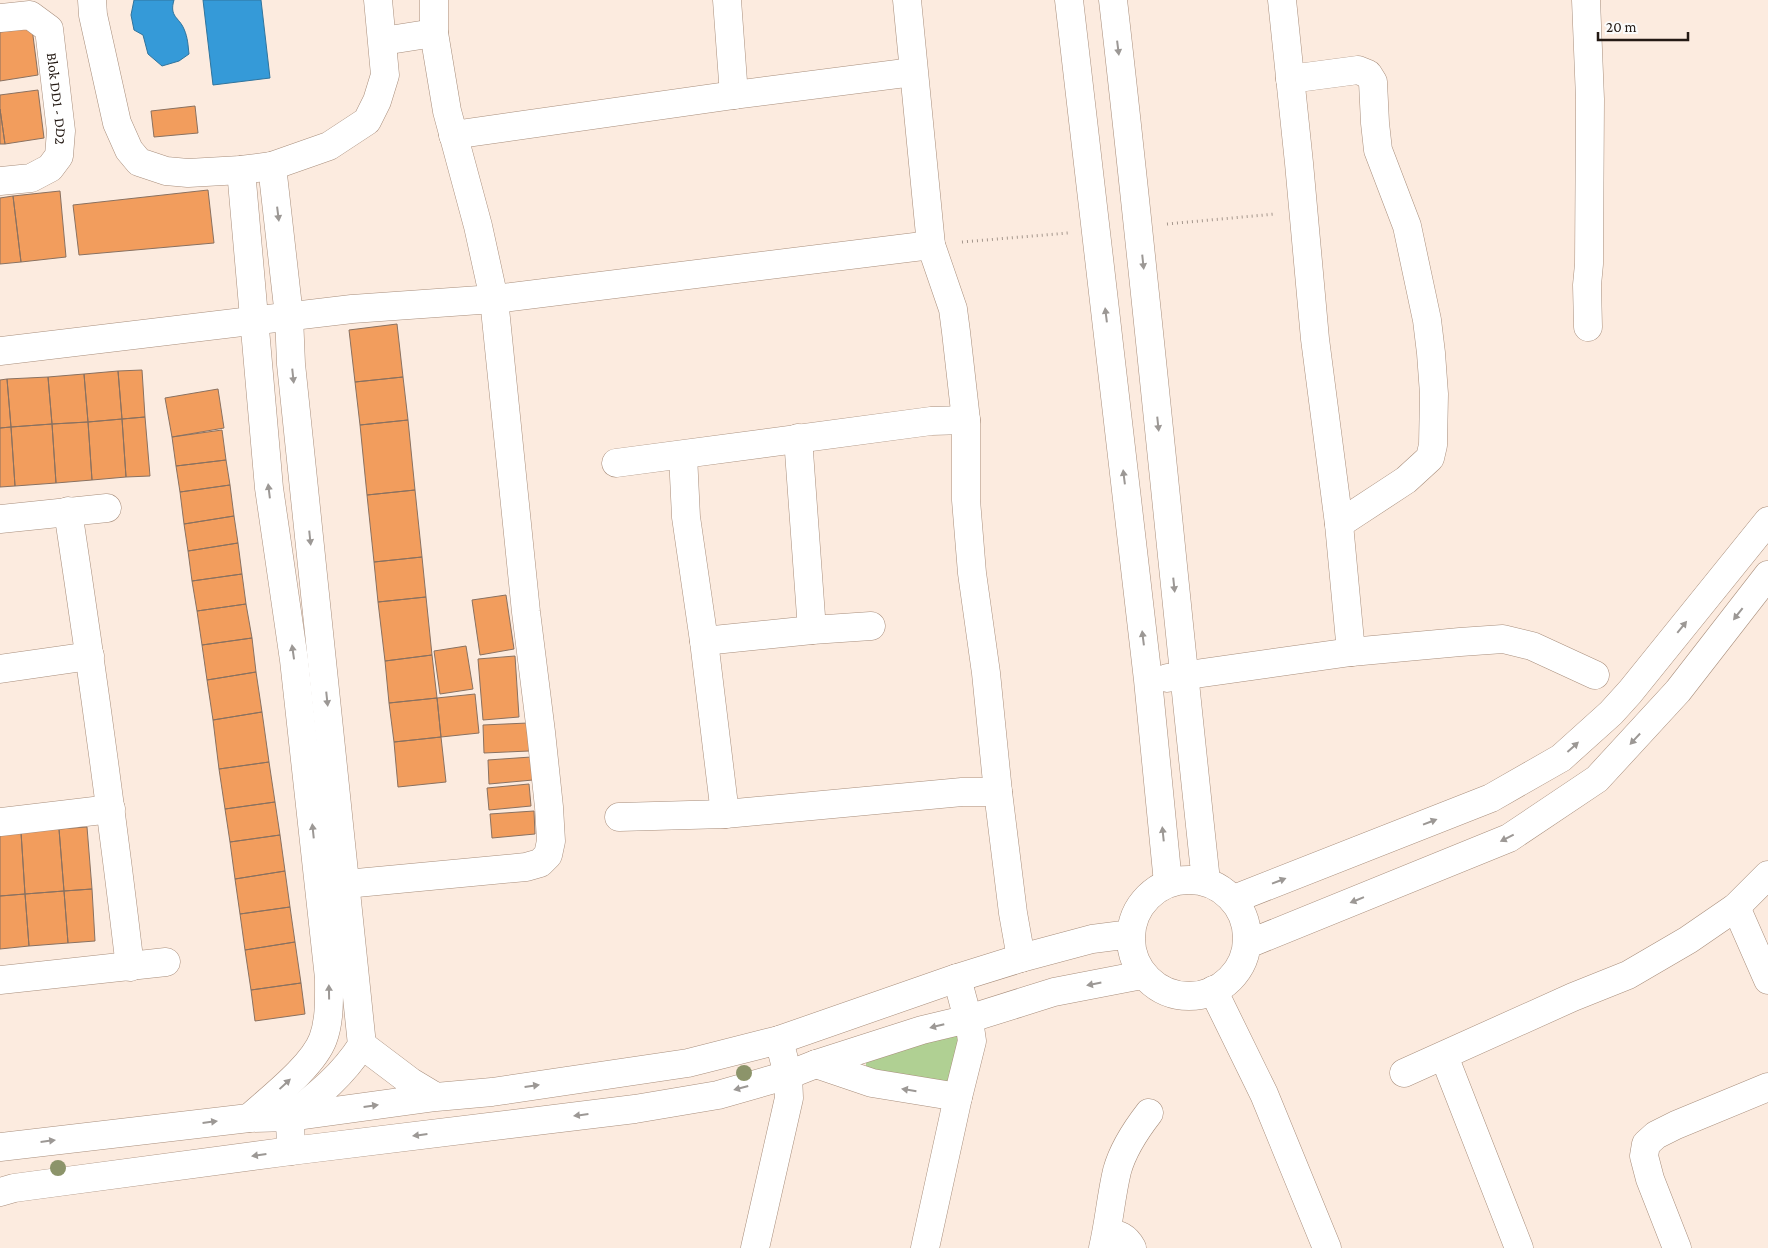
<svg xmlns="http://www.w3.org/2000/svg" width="1768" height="1248" viewBox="0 0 1768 1248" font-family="'Crimson Pro',serif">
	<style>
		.green { fill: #b0d093 }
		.water { fill: #359ad8; stroke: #30749d }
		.building { fill: #f29d5d; stroke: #8a7160 }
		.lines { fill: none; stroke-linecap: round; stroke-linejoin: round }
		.minor-casing { stroke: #a88e7c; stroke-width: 29 }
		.tertiary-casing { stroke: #a88e7c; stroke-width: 29 }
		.path { stroke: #a4968c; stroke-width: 3; stroke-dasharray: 1 4; stroke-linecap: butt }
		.minor { stroke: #fff; stroke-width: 28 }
		.tertiary { stroke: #fff; stroke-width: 28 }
		.tree { fill: #8c946a }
		.oneway { fill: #9c9895 }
		.labels { text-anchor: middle; stroke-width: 4; stroke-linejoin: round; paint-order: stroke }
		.street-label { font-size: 15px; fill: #241a14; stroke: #fbfbfb }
	</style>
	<rect width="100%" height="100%" fill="#fcebdf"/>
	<path class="green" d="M953,1026L959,1038L949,1082L866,1070V1062Z"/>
	<path class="water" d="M134,0H174C169,17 179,17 184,29C188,38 188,46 189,54L179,61L162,66L148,54L143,35L134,30L131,15Z
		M203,0H261L270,78L213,85Z"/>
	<path class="building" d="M32,28L38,75L0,81V32Z
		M38,90L44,138L5,144L0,109V95Z
		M195,106L198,133L154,137L151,111Z
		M0,109L5,144H0Z
		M208,190L214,243L79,255L73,205Z
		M60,191L66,257L21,262L13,196Z
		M13,196L21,262L0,264V198Z
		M397,324L403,377L355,382L349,330Z
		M142,370L145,417L122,419L118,371Z
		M118,371L122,419L88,422L84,374Z
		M84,374L88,422L52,424L48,377Z
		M48,377L52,424L11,427L7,379Z
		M403,377L408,420L360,425L355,382Z
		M7,379L11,427L0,428V380Z
		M218,389L224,428L172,437L165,398Z
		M145,417L150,476L126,477L122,419Z
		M122,419L126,477L92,480L88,422Z
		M408,420L415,490L367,495L360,425Z
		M88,422L92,480L56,483L52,424Z
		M52,424L56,483L15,486L11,427Z
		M11,427L15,486L0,487V428Z
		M222,430L226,460L176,466L172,437Z
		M226,460L230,485L180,492L176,466Z
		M230,485L234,516L184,524L180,492Z
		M415,490L422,557L374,562L367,495Z
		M234,516L238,543L188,551L184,524Z
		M238,543L242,574L192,581L188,551Z
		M422,557L426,597L378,602L374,562Z
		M242,574L246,604L197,611L192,581Z
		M506,595L514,649L480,655L472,600Z
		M426,597L432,655L385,661L378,602Z
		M246,604L252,638L202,645L197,611Z
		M252,638L256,672L207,680L202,645Z
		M466,646L473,689L440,694L434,651Z
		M432,655L437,698L389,703L385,661Z
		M515,656L519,717L483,720L478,659Z
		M256,672L262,712L213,720L207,680Z
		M475,694L479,733L441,737L437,698Z
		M437,698L441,737L394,742L389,703Z
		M262,712L269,762L219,769L213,720Z
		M528,723L529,751L484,753L483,725Z
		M441,737L446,782L398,787L394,742Z
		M531,757L533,780L489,784L488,760Z
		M269,762L275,802L225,809L219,769Z
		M529,784L531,806L489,810L487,788Z
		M275,802L280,835L230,842L225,809Z
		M534,811L535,834L492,838L490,814Z
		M87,827L92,889L64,891L59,829Z
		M59,829L64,891L25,894L21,832Z
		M21,832L25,894L0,896V834Z
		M280,835L285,871L235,879L230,842Z
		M285,871L290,907L240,914L235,879Z
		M92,889L95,941L68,943L64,891Z
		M64,891L68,943L29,946L25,894Z
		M25,894L29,946L0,949V896Z
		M290,907L295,942L245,950L240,914Z
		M295,942L301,983L251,990L245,950Z
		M301,983L305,1014L255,1021L251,990Z"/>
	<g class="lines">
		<defs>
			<g id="minor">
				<path d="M92,0L93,15L117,123L129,150L139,162L166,171L188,173L241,170L272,166L329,146L367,121L377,101L385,75L378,0"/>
				<path d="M727,0L734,95"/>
				<path d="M907,0L931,245L953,309L956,332L966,420V500L972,573L986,673L998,792L1013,913L1021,958"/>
				<path d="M1069,0L1148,680L1168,883"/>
				<path d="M1113,0C1147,294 1174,588 1206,881"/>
				<path d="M1282,0L1299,163L1315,339L1339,524L1351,652"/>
				<path d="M1586,0L1590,99L1589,264L1587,285L1588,327"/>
				<path id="s1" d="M0,18L30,15L49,29L61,131L59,156L50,168L31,178L0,181"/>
				<path d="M383,41L434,33"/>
				<path d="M1290,79L1358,70L1368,74L1373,82L1375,123L1378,150L1407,226L1427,320L1431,353L1434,394L1433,445L1430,458L1406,480L1339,524"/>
				<path d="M453,135L734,95L913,72"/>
				<path d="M272,166L289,316L291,364L362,1045C342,1076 319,1094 290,1117L291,1151"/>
				<path d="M241,170L269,488L294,660L329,978C329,999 330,1020 323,1039C313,1066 271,1098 249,1118"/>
				<path d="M0,351L352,309L494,299L931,245"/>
				<path d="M798,438L812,630"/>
				<path d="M683,455L686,517L704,641L725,814"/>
				<path d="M616,463L931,421L966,420"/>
				<path d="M68,511C91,663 112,814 130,967"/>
				<path d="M0,519L107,508"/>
				<path d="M704,641L812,630L871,626"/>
				<path d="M0,669L90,656"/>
				<path d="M1167,678L1351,652L1460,642L1503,639L1532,646L1595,675"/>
				<path d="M619,817L725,814L962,792H998"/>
				<path d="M0,822L111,809"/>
				<path d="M346,884L526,867L540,863L548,855L551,841L549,807L541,732L526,612L494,299L478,226L447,111L434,33V0"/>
				<path d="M1736,907L1768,980"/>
				<path d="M0,980L166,962"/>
				<path d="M1213,990L1264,1094L1327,1248"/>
				<path d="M1444,1056L1519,1248"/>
				<path d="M816,1064L872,1083L958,1097"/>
				<path d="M1404,1073L1573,997L1628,975L1688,940L1736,907L1768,875"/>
				<path d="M1107,1233C1119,1234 1126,1237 1132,1248"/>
				<path d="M755,1248L789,1098L788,1075L779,1040"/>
				<path d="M925,1248L958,1097L972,1041L970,1027L957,978"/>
				<path d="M1103,1248C1109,1223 1111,1196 1117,1171C1123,1149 1135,1131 1149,1113"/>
				<path d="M1677,1248L1650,1179L1644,1156L1646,1144L1656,1135L1676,1125L1768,1087"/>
			</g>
			<path id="tertiary" d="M1131 938a58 58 0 1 1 116 0a58 58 0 1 1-116 0Z
				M1234,899L1491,798L1561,758L1611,713L1630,692L1768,521
				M1248,944L1509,838L1597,779L1678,691L1768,575
				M362,1045L411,1082L436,1097
				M0,1147L249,1118L290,1117L436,1097L492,1092L688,1063L779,1040L957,978L1021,958L1092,939L1131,934
				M0,1192L14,1188L291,1151L635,1109L718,1095L788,1075L816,1064L922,1030L968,1019L1054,992L1142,975"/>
		</defs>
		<use href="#minor" class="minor-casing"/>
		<use href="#tertiary" class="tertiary-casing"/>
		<path class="path" d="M1167,224L1275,214
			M962,242L1068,233"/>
		<use href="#minor" class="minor"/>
		<use href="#tertiary" class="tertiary"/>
	</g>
	<g class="tree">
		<circle cx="744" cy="1073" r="8"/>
		<circle cx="58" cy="1168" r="8"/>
	</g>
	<defs><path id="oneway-solid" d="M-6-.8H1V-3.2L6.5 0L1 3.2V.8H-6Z" transform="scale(1.25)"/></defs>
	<g class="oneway">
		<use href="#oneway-solid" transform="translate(1118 48) rotate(83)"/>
		<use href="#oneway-solid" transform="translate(278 214) rotate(83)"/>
		<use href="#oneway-solid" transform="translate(1143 262) rotate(84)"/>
		<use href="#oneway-solid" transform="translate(1106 315) rotate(-97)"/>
		<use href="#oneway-solid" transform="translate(293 376) rotate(84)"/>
		<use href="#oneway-solid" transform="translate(1158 424) rotate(84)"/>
		<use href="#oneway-solid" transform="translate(1124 477) rotate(-97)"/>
		<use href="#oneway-solid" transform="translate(269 491) rotate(-97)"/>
		<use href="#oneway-solid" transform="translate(310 538) rotate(84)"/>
		<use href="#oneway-solid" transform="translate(1174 585) rotate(84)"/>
		<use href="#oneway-solid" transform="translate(1738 614) rotate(128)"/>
		<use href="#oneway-solid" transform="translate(1682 627) rotate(-51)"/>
		<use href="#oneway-solid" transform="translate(1143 638) rotate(-97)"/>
		<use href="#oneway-solid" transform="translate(293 652) rotate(-98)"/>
		<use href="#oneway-solid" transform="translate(327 699) rotate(84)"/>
		<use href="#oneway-solid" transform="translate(1635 739) rotate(133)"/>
		<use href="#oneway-solid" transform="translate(1573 747) rotate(-42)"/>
		<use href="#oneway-solid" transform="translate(1430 822) rotate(-21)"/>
		<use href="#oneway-solid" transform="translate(313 831) rotate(-96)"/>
		<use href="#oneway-solid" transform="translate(1163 834) rotate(-96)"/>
		<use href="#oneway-solid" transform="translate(1507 838) rotate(153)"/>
		<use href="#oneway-solid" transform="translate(1279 881) rotate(-21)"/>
		<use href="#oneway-solid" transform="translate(1357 900) rotate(158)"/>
		<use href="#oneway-solid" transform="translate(1094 984) rotate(169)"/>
		<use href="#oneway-solid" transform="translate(329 992) rotate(-91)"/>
		<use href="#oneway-solid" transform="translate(937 1026) rotate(166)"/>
		<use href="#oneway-solid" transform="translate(285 1084) rotate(-43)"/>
		<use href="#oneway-solid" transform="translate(532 1086) rotate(-8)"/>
		<use href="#oneway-solid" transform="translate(741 1088) rotate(165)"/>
		<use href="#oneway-solid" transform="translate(909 1090) rotate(-171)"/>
		<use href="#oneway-solid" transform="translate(371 1106) rotate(-8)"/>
		<use href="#oneway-solid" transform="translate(581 1115) rotate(173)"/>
		<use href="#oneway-solid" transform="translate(210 1122) rotate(-7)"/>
		<use href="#oneway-solid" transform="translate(420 1135) rotate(173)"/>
		<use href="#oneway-solid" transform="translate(48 1141) rotate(-7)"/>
		<use href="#oneway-solid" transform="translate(259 1155) rotate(172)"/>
	</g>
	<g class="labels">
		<g class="street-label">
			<text dy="5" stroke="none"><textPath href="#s1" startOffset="124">Blok DD1 - DD2</textPath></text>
		</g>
	</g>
	<path d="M1598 32v8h90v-8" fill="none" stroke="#241a14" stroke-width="2.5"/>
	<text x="1606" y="32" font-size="15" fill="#241a14" stroke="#fbfbfb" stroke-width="4" paint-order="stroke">20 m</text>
</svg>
